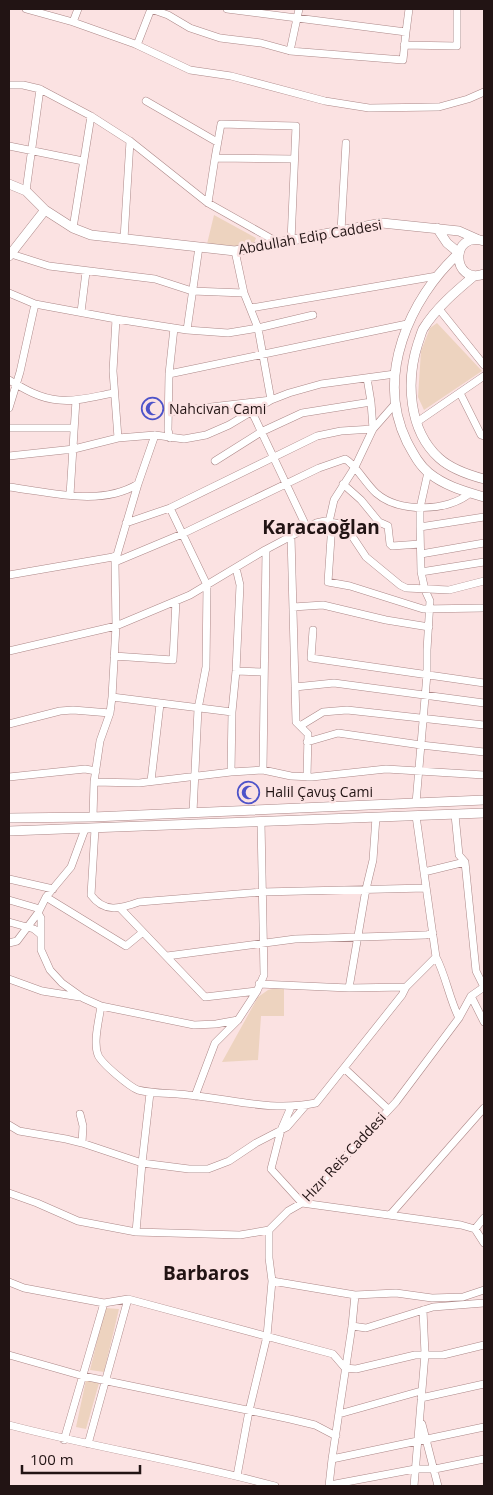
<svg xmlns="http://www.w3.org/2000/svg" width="493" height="1495" viewBox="0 0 493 1495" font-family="'Open Sans',sans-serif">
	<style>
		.green { fill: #edd3bf }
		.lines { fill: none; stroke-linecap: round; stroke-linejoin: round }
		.minor-casing { stroke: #ac8888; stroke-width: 8 }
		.tertiary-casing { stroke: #ac8888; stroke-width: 10 }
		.secondary-casing { stroke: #ac8888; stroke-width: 10 }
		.minor { stroke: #fff; stroke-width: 7 }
		.tertiary { stroke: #fff; stroke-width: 9 }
		.secondary { stroke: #fff; stroke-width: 9 }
		.labels { text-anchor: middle; stroke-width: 5; stroke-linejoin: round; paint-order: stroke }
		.street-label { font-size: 14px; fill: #221414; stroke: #fbe2e2 }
		.poi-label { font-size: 14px; fill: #221414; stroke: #fbe2e2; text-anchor: start }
		.district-label { font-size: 19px; font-weight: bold; fill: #221414; stroke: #fbe2e2 }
	</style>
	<rect width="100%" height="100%" fill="#fbe2e2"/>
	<path class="green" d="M214,215L256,238L254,243L236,246L207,244Z
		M437,323L482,371L424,410L418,397L421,351L430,328Z
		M284,986V1016H261L258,1060L222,1062L258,997L268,990Z
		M105,1308L119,1309L104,1372L90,1370Z
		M86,1380L99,1383L86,1429L76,1427Z"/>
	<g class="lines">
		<defs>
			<path id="minor" d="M26,9L73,22L135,44L190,70L231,76L325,101L369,108L439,107L468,99L484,92
				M151,9L168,15L190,28L220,38L261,43L290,51L403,60L406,32
				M227,9L406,32L409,9
				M73,22L78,9
				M137,45L151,9
				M404,45L457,46V9
				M290,51L299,9
				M9,85H23L40,89L91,116L130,141L208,203L279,243
				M146,101L217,142
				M9,146L83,161
				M215,158L221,124L296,126L291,241
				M26,191L40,89
				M208,203L215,158L294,159
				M73,228L91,116
				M341,231L346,143
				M124,239L130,141
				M11,254L49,266L155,279L192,291L244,293
				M9,293L35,304L116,319L187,330L228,333L258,328L244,293L235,251
				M251,308L437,276
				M439,309L484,365
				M81,312L86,272
				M116,319L113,371L118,438
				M187,330L199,247
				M169,374L407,324
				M9,380C24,389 41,399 59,400C77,402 96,396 114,393
				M460,393L481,435L484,436
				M9,408L20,372L35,304
				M168,412L271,400L258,328L313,315
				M252,412L307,528
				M417,422L484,376
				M9,428H74
				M170,438L168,430L169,374L174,328
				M9,456L74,449L118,438L155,435L184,439L206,435L229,425L271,400L289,393L321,384L395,374
				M215,461L261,432L302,413L371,402
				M343,484L361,500L379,522L388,526L390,544L392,546L420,544
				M9,487C50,492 100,507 138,484
				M70,495L76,400
				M170,508L207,585L206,667L198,709L193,812
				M329,522L334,500L355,467L373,429L395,404
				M126,523L170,508L317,436L341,431L373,429L371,402L367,378
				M332,523L328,582L350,586L423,609L484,608
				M420,527L484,517
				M291,536L296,722L308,734L307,777
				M421,554L484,543
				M115,562L182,534L319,468L345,459C354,463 366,484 376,493C399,513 448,512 470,493
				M421,572L484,562
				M9,575L113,557L117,555L138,484L155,435
				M293,607L323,605L386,620L429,627
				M313,630L311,658L484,683
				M9,651L116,626L190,595L265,550L316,523L325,521L340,524L350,533L366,557L400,585L406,588L449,590L484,581
				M114,656L173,660L176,601
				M236,671L264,672
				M295,687L334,683L484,703
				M112,697L232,712
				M9,724L60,711L73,710L110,713
				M300,726L323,712L347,710L484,725
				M307,742L338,733L421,745L484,752
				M263,770L266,550
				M231,772L232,712L236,671L240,585L236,568
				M9,777L85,769L96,771
				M151,781L160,704
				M94,782L139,783L231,772L263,770L291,776L312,777L386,769L484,775
				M416,803L427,674V650L430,601L425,590L421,572L420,527V508L428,472
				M455,815L459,855L465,862L476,971L484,987
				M416,816L436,957C446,976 449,998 459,1018
				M93,817L94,782L100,741L110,713L112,697L116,626L115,562L117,555
				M95,829L91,895C104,913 120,909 139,902L262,892L426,888
				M424,872L465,862
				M9,879L53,889
				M46,897L126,946L143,932
				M9,900L40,909
				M121,909L205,997L257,991
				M38,913L41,918V950L50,970L62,983L83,998L101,1006L194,1025L216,1024L238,1020
				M9,922L34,929L40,934
				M9,943L17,941L38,913L46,897L71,867L85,829
				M167,956L295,939L426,935L433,933
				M9,979L42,991L80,997
				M259,984L349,988L406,987
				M349,988L366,889L373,860L376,817
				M471,996L484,1022
				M101,1006C99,1020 93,1042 98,1055C102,1064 130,1087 138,1090C154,1094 171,1093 188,1095C233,1099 270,1112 316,1103L402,995L406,987L436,957
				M344,1068L388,1109
				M195,1096L215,1043L238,1020L257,991L264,975L261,822
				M291,1107L281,1130L271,1169L302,1203L461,1225L475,1229L484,1243
				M80,1114L83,1126L82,1143
				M9,1125L19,1131L66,1139L82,1143L142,1163L189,1169H208L229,1161L256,1143L287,1127L306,1105
				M9,1193L37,1203L78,1221L136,1232L240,1235L269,1230L288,1211L302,1203L396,1102L459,1018L471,996L484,987
				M390,1215L484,1108
				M475,1229L484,1218
				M269,1230V1258L272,1281L355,1295L396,1293L432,1298L463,1297L484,1290
				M136,1232L142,1163L150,1093
				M9,1282L24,1288L104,1303L128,1299L333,1354L345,1368L356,1369L415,1355H443L484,1345
				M352,1326L366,1328L433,1307L484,1303
				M9,1355L83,1376L290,1419L315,1425L336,1436
				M421,1398L484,1384
				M339,1414L421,1391
				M422,1424L438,1486
				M9,1425C97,1448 187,1462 275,1486
				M64,1440L104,1303
				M88,1444L128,1299
				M332,1459L484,1427
				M237,1476L249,1411L267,1336L272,1281
				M330,1485L415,1469H435L484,1459
				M329,1486L332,1459L352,1326L355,1295
				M414,1486L425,1354L423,1310"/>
			<path id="tertiary" d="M9,184L26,191L45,210L73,228L91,235L235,251L382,223L459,231L477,239
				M437,228L447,243L459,253
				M9,256L45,210"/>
			<path id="secondary" d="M484,241C449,230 452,286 484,274
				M459,253C409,299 375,377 407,442C413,453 419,465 429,473C445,486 464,491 484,497
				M474,276C456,291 436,308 423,329C421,333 420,338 418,343C406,380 408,430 439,458C451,469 469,475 484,479
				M9,818L93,817L484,800
				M9,831L484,813"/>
		</defs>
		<use href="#minor" class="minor-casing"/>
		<use href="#tertiary" class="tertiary-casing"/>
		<use href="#secondary" class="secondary-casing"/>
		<use href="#minor" class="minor"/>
		<use href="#tertiary" class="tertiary"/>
		<use href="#secondary" class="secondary"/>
	</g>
	<defs>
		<symbol id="mosque-ring" viewBox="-11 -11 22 22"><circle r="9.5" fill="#fbe2e2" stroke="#4d53c9" stroke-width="1.5"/><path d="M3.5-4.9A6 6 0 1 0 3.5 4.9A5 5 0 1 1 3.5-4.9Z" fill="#4d53c9"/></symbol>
	</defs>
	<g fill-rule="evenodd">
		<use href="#mosque-ring" x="140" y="396" width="25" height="25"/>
		<use href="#mosque-ring" x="236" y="780" width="25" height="25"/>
	</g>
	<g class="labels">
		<g class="street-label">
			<text transform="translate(310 237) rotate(-10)" y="5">Abdullah Edip Caddesi</text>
			<text transform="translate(344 1157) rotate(-47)" y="5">Hızır Reis Caddesi</text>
		</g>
		<g class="poi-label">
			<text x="169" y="414">Nahcivan Cami</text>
			<text x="265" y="797">Halil Çavuş Cami</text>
		</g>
		<g class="district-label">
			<text x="321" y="534">Karacaoğlan</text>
			<text x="206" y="1280">Barbaros</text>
		</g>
	</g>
	<rect width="493" height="1495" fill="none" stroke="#221414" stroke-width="20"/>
	<path d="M22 1465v8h118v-8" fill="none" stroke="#221414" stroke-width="2.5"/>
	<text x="30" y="1465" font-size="15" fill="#221414" stroke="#fbe2e2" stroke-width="4" paint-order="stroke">100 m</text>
</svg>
